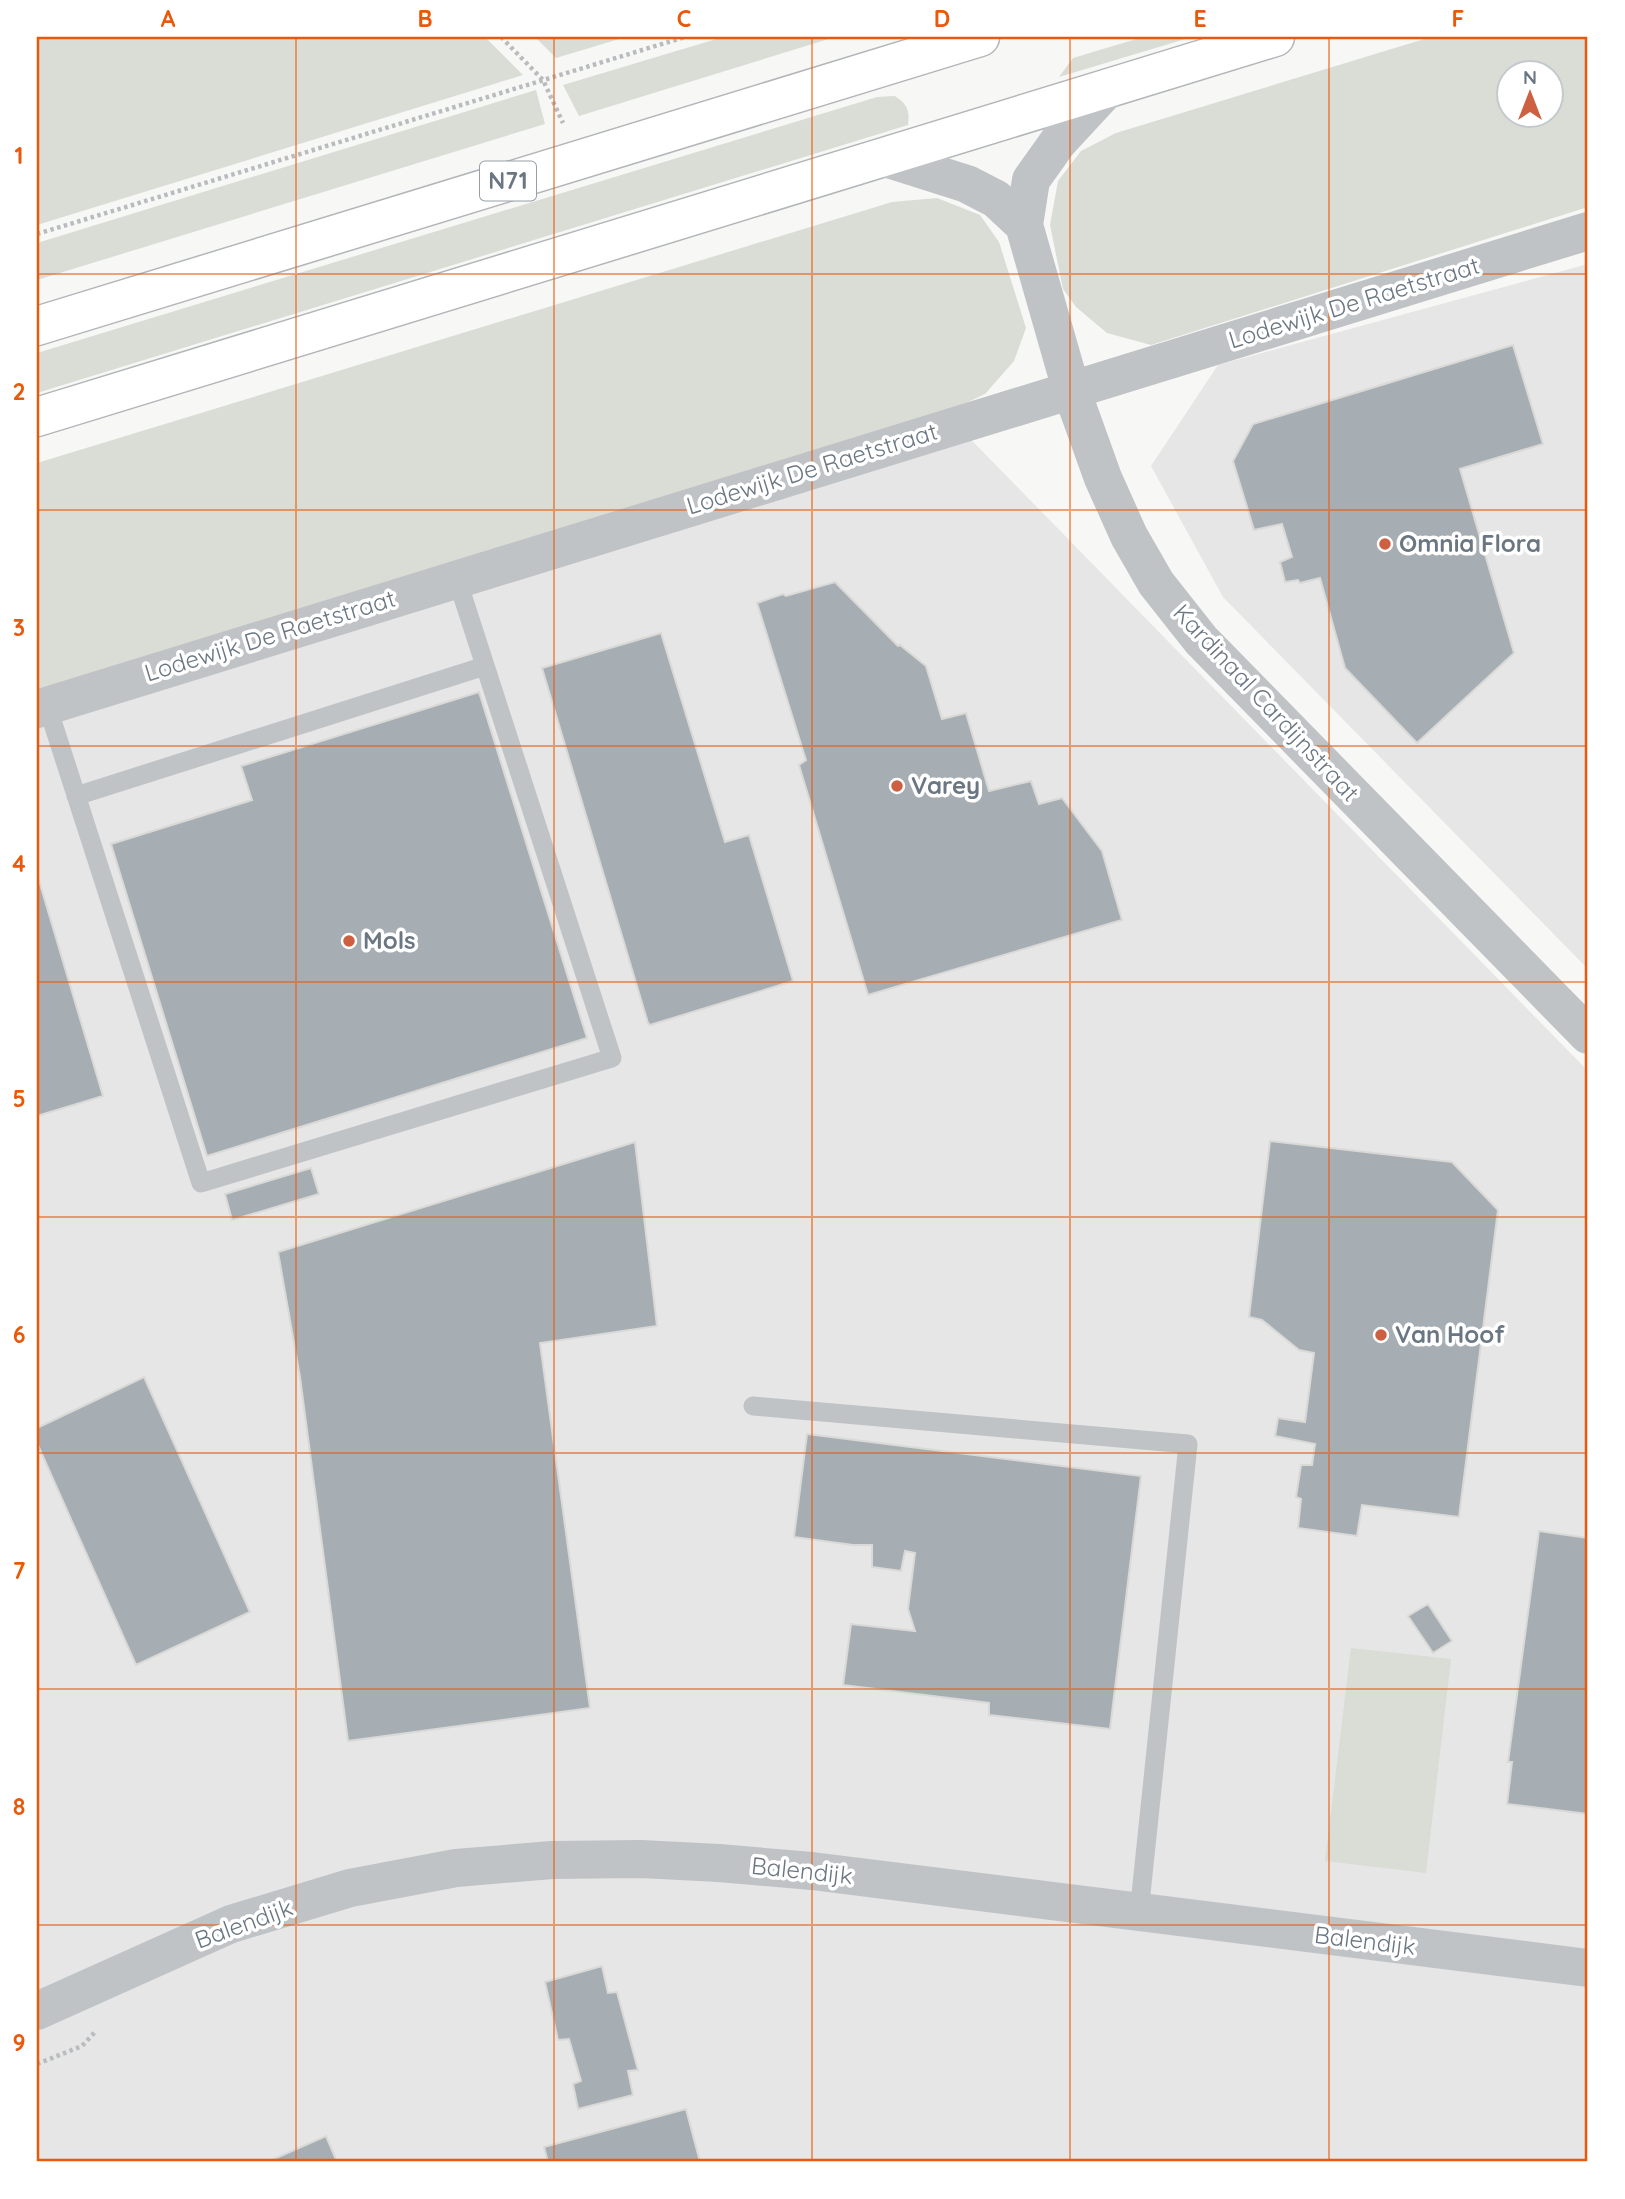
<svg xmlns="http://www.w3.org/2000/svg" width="1625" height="2199" viewBox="0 0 1625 2199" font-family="Quicksand,sans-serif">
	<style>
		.built { fill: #e5e6e5 }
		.green { fill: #d9ddd6; fill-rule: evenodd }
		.building { fill: #a7aeb3; stroke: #d9d9d7; stroke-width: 2 }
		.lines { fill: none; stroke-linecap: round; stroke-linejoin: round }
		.highway-casing { stroke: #b3b6b9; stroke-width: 41 }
		.path { stroke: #b9bcbe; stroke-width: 4.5; stroke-dasharray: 3.5 3.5; stroke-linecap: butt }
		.lane { stroke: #bfc3c6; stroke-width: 19 }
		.street { stroke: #bfc3c6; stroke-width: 38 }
		.highway { stroke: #fff; stroke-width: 38 }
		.grid { fill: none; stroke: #e8590c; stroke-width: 2; stroke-opacity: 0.55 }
		.poi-dot { fill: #cc6040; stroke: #fff; stroke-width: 2.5 }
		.labels { text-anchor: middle; stroke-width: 7; stroke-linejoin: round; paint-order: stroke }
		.shield { fill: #fff; stroke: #97a0a8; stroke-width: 2 }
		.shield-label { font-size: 23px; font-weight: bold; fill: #6a7782 }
		.street-label { font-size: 24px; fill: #6a7782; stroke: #fff }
		.poi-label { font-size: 24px; font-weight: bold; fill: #6a7782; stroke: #fff; text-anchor: start }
		.neatline { fill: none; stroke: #e8590c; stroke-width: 2.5 }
		.grid-label { font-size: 23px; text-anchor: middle; font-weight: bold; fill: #e8590c }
	</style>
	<rect width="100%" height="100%" fill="#f7f7f5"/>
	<path class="built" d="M1588,264V969L1223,597L1151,466L1218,365Z
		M945,413L1588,1071V2162H37V690Z"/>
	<path class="green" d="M37,37H485L523,75L37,225Z
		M535,37H626L556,58Z
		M723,37H835L579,116L563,85Z
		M1143,37H1192L1059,77L1073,58Z
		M1431,37H1588V207L1151,345L1107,333L1076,307L1063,289L1050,225L1058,181L1081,151L1116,133ZM1510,74H1552V116H1510Z
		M536,90L545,124L37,280V243Z
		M895,96C907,104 910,110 908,125L37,393V353L877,97Z
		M937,198L980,215L999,242L1026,328L1014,361L985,394L945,413L37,690V463L892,202Z
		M1351,1648L1451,1659L1426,1873L1325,1861Z"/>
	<path class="building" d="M1513,345L1543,444L1460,469L1514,653L1417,743L1345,668L1320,578L1300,583L1298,580L1285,582L1280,562L1292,557L1282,524L1254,530L1233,461L1253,424Z
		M835,582L898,646L900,645L926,666L942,719L966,713L989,791L1031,781L1039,804L1062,798L1102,851L1122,920L868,995L799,765L806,760L757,603L783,594L786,596Z
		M661,633L725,842L749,835L793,981L650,1025L648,1023L542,668Z
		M479,692L587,1038L207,1156L111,844L252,800L241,766Z
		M37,874L103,1096L37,1116Z
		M1270,1141L1452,1162L1498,1210L1459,1517L1362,1505L1357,1536L1298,1528L1301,1499L1296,1497L1301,1465H1312L1315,1444L1275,1436L1278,1418L1305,1422L1314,1353L1299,1350L1262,1320L1249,1317Z
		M635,1142L657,1326L540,1343L590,1708L348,1741L300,1377L278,1252Z
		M311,1168L319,1194L232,1220L225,1194Z
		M144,1377L250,1612L136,1665L37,1443V1428Z
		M807,1434L1141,1476L1110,1729L989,1715V1703L843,1685L851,1624L915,1631L908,1609L915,1553L905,1551L901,1571L872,1567V1545H853L794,1537Z
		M1539,1531L1588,1538V1814L1507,1804L1512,1762H1508Z
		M1428,1604L1452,1641L1433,1653L1408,1616Z
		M602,1966L608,1993L617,1992L638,2070L628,2071L633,2095L578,2109L573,2084L581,2081L569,2039L558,2040L545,1982Z
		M686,2109L700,2162H548L544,2147Z
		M326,2136L337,2162H267Z"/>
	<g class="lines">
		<defs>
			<path id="highway" d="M37,326L980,37
				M37,417L1275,37"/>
		</defs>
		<use href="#highway" class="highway-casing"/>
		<path class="path" d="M501,37L543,80L563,123
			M37,234L685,37
			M37,2064L82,2046L96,2031"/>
		<path class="lane" d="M47,705L201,1183L612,1058L457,579
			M76,796L485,666
			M753,1406L1188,1444L1139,1913"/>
		<path class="street" d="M1108,88L1058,142L1031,180L1024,225L1071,389L1103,478L1129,536L1156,583L1201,640L1588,1035
			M885,158L967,184L996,199L1024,225
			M37,709L1588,231
			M37,2011L231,1924L350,1888L456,1868L552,1860L641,1859L719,1863L812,1871L1588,1968"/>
		<use href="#highway" class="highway"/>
	</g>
	<path class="grid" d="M296,37V2162M554,37V2162M812,37V2162M1070,37V2162M1329,37V2162M37,274H1588M37,510H1588M37,746H1588M37,982H1588M37,1217H1588M37,1453H1588M37,1689H1588M37,1925H1588"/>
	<g class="poi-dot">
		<circle cx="1385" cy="544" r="7"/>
		<circle cx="897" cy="786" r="7"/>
		<circle cx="349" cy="941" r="7"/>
		<circle cx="1381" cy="1335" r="7"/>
	</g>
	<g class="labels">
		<rect class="shield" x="480" y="161.5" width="56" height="39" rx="5"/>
		<g class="shield-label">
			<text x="508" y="189">N71</text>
		</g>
		<g class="street-label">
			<text transform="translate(1354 303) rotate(-17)" y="8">Lodewijk De Raetstraat</text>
			<text transform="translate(812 469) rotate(-17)" y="8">Lodewijk De Raetstraat</text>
			<text transform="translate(270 636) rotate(-17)" y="8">Lodewijk De Raetstraat</text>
			<text transform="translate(1266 703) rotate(47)" y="8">Kardinaal Cardijnstraat</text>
			<text transform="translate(802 1871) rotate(6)" y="8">Balendijk</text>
			<text transform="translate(244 1924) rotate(-20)" y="8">Balendijk</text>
			<text transform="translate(1365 1941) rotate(7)" y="8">Balendijk</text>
		</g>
		<g class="poi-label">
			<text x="1399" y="552">Omnia Flora</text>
			<text x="911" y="794">Varey</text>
			<text x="363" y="949">Mols</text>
			<text x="1395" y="1343">Van Hoof</text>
		</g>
	</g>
	<rect width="1625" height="2199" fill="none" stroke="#ffffff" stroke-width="77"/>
	<g transform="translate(1530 94)"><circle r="33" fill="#ffffff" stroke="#c3c9cd" stroke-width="2"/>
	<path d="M0-5L12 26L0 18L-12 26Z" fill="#cc6040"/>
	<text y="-10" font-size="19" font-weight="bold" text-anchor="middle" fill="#6a7782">N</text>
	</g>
	<rect x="38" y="38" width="1548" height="2122" class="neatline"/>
	<g class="grid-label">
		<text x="168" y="27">A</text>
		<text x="425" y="27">B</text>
		<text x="684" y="27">C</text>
		<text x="942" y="27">D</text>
		<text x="1200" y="27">E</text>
		<text x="1458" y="27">F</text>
		<text x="19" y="164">1</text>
		<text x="19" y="400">2</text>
		<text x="19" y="636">3</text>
		<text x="19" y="872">4</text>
		<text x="19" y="1107">5</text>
		<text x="19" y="1343">6</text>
		<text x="19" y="1579">7</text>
		<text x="19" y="1815">8</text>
		<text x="19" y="2051">9</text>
	</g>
</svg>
